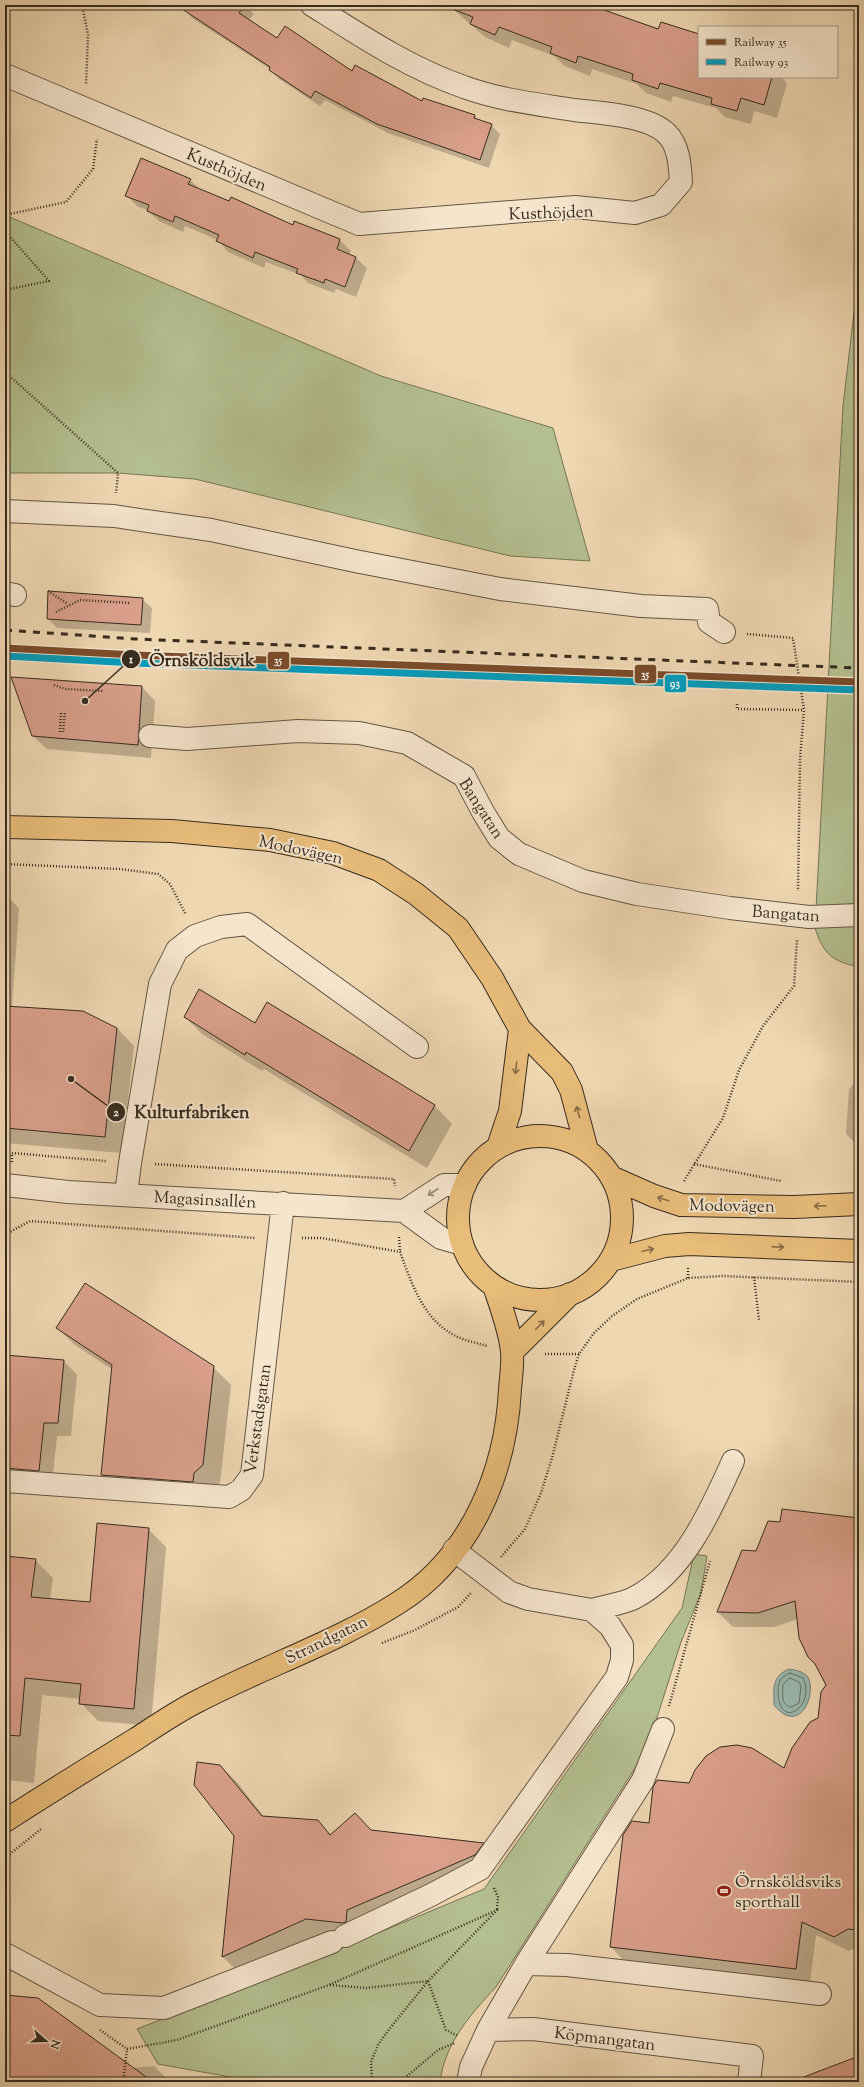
<svg xmlns="http://www.w3.org/2000/svg" width="864" height="2087" viewBox="0 0 864 2087" font-family="'Sorts Mill Goudy',serif">
	<style>
		.green { fill: #b4bf90; stroke: #757558 }
		.water { fill: #9ab9b0; stroke: #728076 }
		.shadow { fill: #0003 }
		.lines { fill: none; stroke-linecap: round; stroke-linejoin: round }
		.shore { stroke: #687268; stroke-width: 1 }
		.building { fill: #daa08b; stroke: #362b1f }
		.minor-casing { stroke: #645644; stroke-width: 24 }
		.major-casing { stroke: #362b1f; stroke-width: 24 }
		.path { stroke: #362b1f; stroke-width: 2.5; stroke-dasharray: 1 2; stroke-linecap: butt }
		.minor { stroke: #f5e5cd; stroke-width: 22 }
		.major { stroke: #e8bc79; stroke-width: 22 }
		.rail { stroke: #362b1f; stroke-width: 3; stroke-dasharray: 7 7; stroke-linecap: butt }
		.rail-1-casing { stroke: #f5e5cd; stroke-width: 10 }
		.rail-2-casing { stroke: #f5e5cd; stroke-width: 10 }
		.rail-1 { stroke: #7a4b2a; stroke-width: 7 }
		.rail-2 { stroke: #059cbc; stroke-width: 7 }
		.oneway { stroke: #866c48 }
		.oneway2 { stroke: #968876 }
		.labels { text-anchor: middle; stroke-width: 4; stroke-linejoin: round; paint-order: stroke }
		.street-label { font-size: 17px; fill: #362b1f; stroke: #f5e5cd }
		.poi-label { font-size: 17px; fill: #362b1f; stroke: #f5e5cd; text-anchor: start }
		.leader { fill: none; stroke: #362b1f; stroke-width: 1.5 }
		.callout-dot { fill: #362b1f; stroke: #f5e5cd; stroke-width: 1.5 }
		.mark-label { font-size: 12px; text-anchor: middle; font-weight: bold; fill: #fff }
		.callout-label { font-size: 18px; text-anchor: middle; font-weight: bold; fill: #362b1f; stroke: #f5e5cd; stroke-width: 4; stroke-linejoin: round; paint-order: stroke }
		.line-badge { stroke: #f5e5cd; stroke-width: 1.5 }
		.badge-label { font-size: 11px; text-anchor: middle; font-weight: bold; fill: #fff }
	</style>
	<rect width="100%" height="100%" fill="#efd7b2"/>
	<filter id="stains"><feTurbulence type="fractalNoise" baseFrequency=".005" numOctaves="4"/><feColorMatrix values="0 0 0 0 .2 0 0 0 0 .09 0 0 0 0 .02 0 0 0 .5 -.17"/></filter>
	<radialGradient id="worn" r=".72"><stop offset=".6" stop-color="#630" stop-opacity="0"/><stop offset="1" stop-color="#630" stop-opacity=".3"/></radialGradient>
	<path class="green" d="M5,215L381,376L553,428L590,561L510,556L195,479L118,473H5Z
		M859,270V967C832,961 824,955 815,928L843,406Z
		M694,1554L707,1556L701,1593L681,1642L647,1749L496,1987C470,2015 445,2043 440,2082H258L158,2064L137,2029L296,1967L484,1889L682,1608Z"/>
	<path class="water" d="M789,1669C795,1670 801,1671 806,1675C819,1687 802,1739 774,1705C774,1688 771,1677 789,1669Z"/>
	<path class="shadow" d="M185,5H245L254,14L249,20L278,39L423,103L424,99L475,116L479,121L491,125L500,134L489,168L388,133L325,100L320,106L279,79L270,69L192,18L183,8Z
		M454,5H588L699,42V77H781L787,83L777,118L754,111L751,124L725,117L716,108L673,96L671,102L646,93L637,84L592,69L590,76L565,66L554,56L512,40L509,48L485,37L453,9Z
		M5,129L8,132L5,140Z
		M190,180L201,190L293,226L295,223L340,240L351,251L349,255L356,258L367,268L356,297L336,289L334,293L308,283L301,275L266,262L264,268L228,252L218,240L185,226L183,232L159,221L147,210L137,206L126,195Z
		M142,599L152,608L150,633L57,628L48,619Z
		M142,687L155,701L151,758L47,749L33,736Z
		M5,894L19,908L12,1007L117,1028L134,1046L122,1153L5,1143Z
		M267,1003L435,1106L452,1124L427,1168L264,1069L262,1071L202,1034L185,1017L255,1025Z
		M859,1078V1147L846,1134L849,1089Z
		M57,1328L213,1367L231,1385L220,1483L212,1491L120,1492L102,1475L113,1370L75,1345Z
		M5,1356L64,1361L77,1375L71,1436H57L52,1484L5,1478Z
		M859,1519V1946L849,1951L816,1935L810,1983L625,1962L611,1947L650,1824L690,1785L785,1769L819,1719L827,1685L798,1619L774,1627H733L718,1612L743,1551L756,1552L781,1523Z
		M148,1529L166,1547L151,1726L98,1721L81,1703V1699L42,1695L34,1783L5,1780V1557L35,1560L53,1578L50,1599L91,1603Z
		M220,1766L237,1782L265,1818L318,1821L331,1835L372,1832L483,1844L499,1860L491,1871L239,1973L223,1957L236,1836Z
		M5,1996L133,2068L154,2066L170,2082H5Z"/>
	<g class="lines">
		<path class="shore" d="M790,1673L803,1678C817,1707 777,1733 778,1689C778,1681 782,1676 790,1673Z
			M790,1678L799,1682L801,1686L799,1703L792,1707C780,1706 783,1694 783,1685Z"/>
	</g>
	<path class="building" d="M176,5H244L239,13L277,38L285,26L352,71L355,65L422,101L423,98L475,115L474,118L492,124L480,160L377,124L315,91L311,98L269,70L270,67Z
		M447,5H590L658,29L661,22L699,34V77H772L764,105L741,98L737,111L711,104L712,98L660,83L658,89L632,80L633,74L578,56L576,63L550,53L552,47L499,27L495,35L470,24L473,17L447,7Z
		M141,158L191,179L188,184L229,201L231,197L293,225L294,221L340,239L337,249L356,257L345,287L325,279L324,283L296,273L298,269L255,252L253,258L216,241L219,235L175,216L173,222L147,211L149,205L125,196Z
		M48,591L143,598L141,625L47,619Z
		M11,677L142,686L138,745L32,736Z
		M199,989L255,1023L267,1002L435,1105L409,1151L246,1052L245,1055L184,1017Z
		M5,1006L83,1011L117,1028L105,1137L5,1128Z
		M85,1283L214,1366L203,1465L194,1473L193,1482L101,1475L112,1365L56,1328Z
		M5,1355L64,1360L58,1423H44L39,1471L5,1468Z
		M782,1509L859,1518V1574L856,1599L859,1603V1915L857,1930L848,1929L834,1937L802,1922L796,1969L610,1947L623,1835L632,1821L649,1823L653,1787L657,1780L689,1783L695,1770L706,1756L720,1747L737,1745L752,1748L784,1768L792,1748L810,1722L818,1718L821,1692L826,1685L815,1664L808,1657L799,1638L795,1601L758,1613L717,1612L742,1550L756,1551L768,1521L780,1522Z
		M97,1523L149,1528L134,1709L79,1704L81,1684L25,1678L20,1736L5,1735V1556L36,1559L31,1597L90,1602Z
		M197,1762L220,1765L262,1816L318,1820L330,1835L355,1813L371,1830L484,1843L475,1855L347,1910L346,1922L342,1923L306,1919L222,1957L234,1836L194,1785Z
		M5,1995L38,1998L153,2082H5Z
		M859,2056V2082H796V2080Z"/>
	<g class="lines">
		<defs>
			<path id="minor" d="M5,75L359,224L575,207L635,213L661,205L681,182C680,166 679,146 667,134C648,115 599,113 574,110C537,104 499,100 464,87C409,68 361,36 312,5
				M5,511L114,516L140,520L211,530L355,561L500,589L641,606L707,609L709,622L724,632
				M5,593L15,595
				M150,736L187,739L298,731L359,733L407,743L464,776L483,812L499,838L519,854L583,881L637,894L730,908L809,917L859,915
				M5,1185L68,1192L404,1211
				M126,1195L130,1163L160,984L177,950L195,936L221,927L247,924L417,1047
				M404,1211L444,1185H465
				M404,1211L441,1238L462,1244
				M5,1481L229,1497L241,1490L252,1475L283,1203
				M592,1610C605,1606 622,1604 634,1598C684,1572 711,1510 733,1461
				M345,1936L431,1895L480,1869L617,1677L622,1660V1645L610,1626L592,1610L528,1599L509,1592L454,1550
				M5,1954L100,2005L164,2008L332,1942
				M526,1964L567,1965L820,1994
				M488,2030L526,1964L643,1780L663,1729
				M468,2082L471,2067L488,2030L533,2029L752,2056L749,2082"/>
			<path id="major" d="M5,827L172,831L270,840L333,853L379,870L416,894L458,928L492,978L520,1029L562,1072L571,1090L587,1150
				M458 1218a82 82 0 1 1 164 0a82 82 0 1 1-164 0Z
				M498,1147L510,1111L520,1029
				M611,1177L654,1196L681,1205L794,1207L859,1204
				M611,1260L665,1246L689,1244L859,1251
				M512,1352L570,1294
				M5,1821C48,1793 92,1766 136,1739C156,1726 176,1712 198,1701C263,1667 337,1642 398,1603C471,1557 506,1472 510,1389C511,1377 513,1364 512,1352C510,1330 501,1307 494,1286"/>
		</defs>
		<use href="#minor" class="minor-casing"/>
		<use href="#major" class="major-casing"/>
		<path class="path" d="M82,5L88,35L86,84
			M5,215L66,202L93,169L97,139
			M5,231L49,281L5,290
			M5,372L118,473L116,493
			M48,591L68,604
			M56,612L80,600L130,603
			M747,634L793,638L804,710L800,759L798,891
			M54,685L65,689L104,691
			M737,704V709L804,710
			M60,732L61,712
			M63,732L65,712
			M5,864L120,869L158,874L170,884L186,915
			M12,1162V1153L106,1161
			M155,1164L394,1179L395,1186
			M694,1164L781,1181
			M684,1181L723,1118L739,1070L763,1026L794,986L797,940
			M8,1233L30,1221L255,1238
			M399,1237L400,1252
			M302,1238H322L400,1252C410,1279 422,1316 449,1332C460,1340 474,1342 487,1346
			M5,1244H7L9,1209
			M5,1266L7,1244
			M754,1277L759,1320
			M688,1278V1268
			M545,1354H579
			M501,1557L525,1529L541,1493L552,1458L574,1370L579,1354L594,1333L612,1316L637,1299L688,1278L723,1276L859,1282
			M382,1643L415,1630L458,1607L471,1593
			M669,1706L710,1561
			M5,1858L41,1829
			M494,1888L498,1897L497,1910
			M330,1985L366,1988L428,1981L446,2030L458,2036
			M100,2030L127,2049L177,2040L329,1985L497,1910L428,1981L387,2032L378,2045L371,2062L372,2082
			M123,2082L127,2049
			M400,2082L438,2050L455,2043"/>
		<use href="#minor" class="minor"/>
		<use href="#major" class="major"/>
		<path class="rail" d="M5,630L136,639L859,668"/>
		<defs>
			<path id="rail-1" d="M5,648L135,655L859,682"/>
			<path id="rail-2" d="M5,656L135,663L859,690"/>
		</defs>
		<use href="#rail-1" class="rail-1-casing"/>
		<use href="#rail-2" class="rail-2-casing"/>
		<use href="#rail-1" class="rail-1"/>
		<use href="#rail-2" class="rail-2"/>
	</g>
	<defs><path id="oneway-shaft" d="M-6 0H5M1.5-3L5.5 0L1.5 3" fill="none" stroke-width="1.6" stroke-linecap="round" stroke-linejoin="round"/></defs>
	<g class="oneway">
		<use href="#oneway-shaft" transform="translate(516 1068) rotate(97)"/>
		<use href="#oneway-shaft" transform="translate(578 1112) rotate(-106)"/>
		<use href="#oneway-shaft" transform="translate(663 1199) rotate(-163)"/>
		<use href="#oneway-shaft" transform="translate(820 1206) rotate(178)"/>
		<use href="#oneway-shaft" transform="translate(778 1247) rotate(2)"/>
		<use href="#oneway-shaft" transform="translate(648 1250) rotate(-14)"/>
		<use href="#oneway-shaft" transform="translate(540 1325) rotate(-45)"/>
	</g>
	<use class="oneway2" href="#oneway-shaft" transform="translate(433 1192) rotate(147)"/>
	<defs>
		<symbol id="stadium-bare" viewBox="-9 -9 18 18"><path d="M0-5a6.5 5 0 1 0 0 10a6.5 5 0 1 0 0-10ZM-3.5-1.8h7v3.6h-7Z" fill="#8f2418" stroke="#f5e5cd" stroke-width="2.5" paint-order="stroke"/></symbol>
	</defs>
	<g fill-rule="evenodd">
		<use href="#stadium-bare" x="714" y="1881" width="20" height="20"/>
	</g>
	<g class="labels">
		<g class="street-label">
			<text transform="translate(227 169) rotate(23)" y="6">Kusthöjden</text>
			<text transform="translate(551 212) rotate(-2)" y="6">Kusthöjden</text>
			<text transform="translate(482 808) rotate(57)" y="6">Bangatan</text>
			<text transform="translate(301 849) rotate(12)" y="6">Modovägen</text>
			<text transform="translate(786 913) rotate(4)" y="6">Bangatan</text>
			<text transform="translate(205 1199) rotate(3)" y="6">Magasinsallén</text>
			<text transform="translate(732 1205) rotate(1)" y="6">Modovägen</text>
			<text transform="translate(257 1419) rotate(-82)" y="6">Verkstadsgatan</text>
			<text transform="translate(326 1639) rotate(-26)" y="6">Strandgatan</text>
			<text transform="translate(605 2038) rotate(7)" y="6">Köpmangatan</text>
		</g>
		<g class="poi-label">
			<text x="735" y="1887">Örnsköldsviks<tspan x="735" dy="20">sporthall</tspan></text>
		</g>
	</g>
	<path class="leader" d="M85 701L131 659M71 1079L116 1112"/>
	<g class="callout-dot">
		<circle cx="85" cy="701" r="4"/>
		<circle cx="71" cy="1079" r="4"/>
		<circle cx="131" cy="659" r="10"/>
		<circle cx="116" cy="1112" r="10"/>
	</g>
	<g class="mark-label">
		<text x="131" y="663">1</text>
		<text x="116" y="1116">2</text>
	</g>
	<g class="callout-label">
		<text x="202" y="666">Örnsköldsvik</text>
		<text x="192" y="1118">Kulturfabriken</text>
	</g>
	<g class="line-badge">
		<rect x="267" y="651" width="23" height="19" rx="4" fill="#7a4b2a"/>
		<rect x="634" y="664" width="23" height="20" rx="4" fill="#7a4b2a"/>
		<rect x="664" y="674" width="23" height="19" rx="4" fill="#059cbc"/>
	</g>
	<g class="badge-label">
		<text x="278" y="664">35</text>
		<text x="645" y="678">35</text>
		<text x="675" y="687">93</text>
	</g>
	<rect width="864" height="2087" fill="none" stroke="#efd7b2" stroke-width="20"/>
	<rect x="6" y="6" width="852" height="2075" fill="none" stroke="#362b1f" stroke-width="2"/>
	<rect x="10" y="10" width="844" height="2067" fill="none" stroke="#362b1f"/>
	<rect x="698" y="26" width="140" height="52" fill="#f5e5cd" stroke="#a99b87"/>
	<rect x="706" y="39" width="20" height="6" fill="#7a4b2a" stroke="#a99b87"/>
	<text x="734" y="46" font-size="12" fill="#362b1f">Railway 35</text>
	<rect x="706" y="59" width="20" height="6" fill="#059cbc" stroke="#a99b87"/>
	<text x="734" y="66" font-size="12" fill="#362b1f">Railway 93</text>
	<g transform="translate(46 2041) rotate(110)" stroke="#f5e5cd" stroke-width="3" paint-order="stroke">
	<path d="M0-3L7 15L0 10L-7 15Z" fill="#362b1f"/>
	<text y="-6" font-size="11" font-weight="bold" text-anchor="middle" fill="#362b1f">N</text>
	</g>
	<rect width="100%" height="100%" filter="url(#stains)"/>
	<rect width="100%" height="100%" fill="url(#worn)"/>
</svg>
